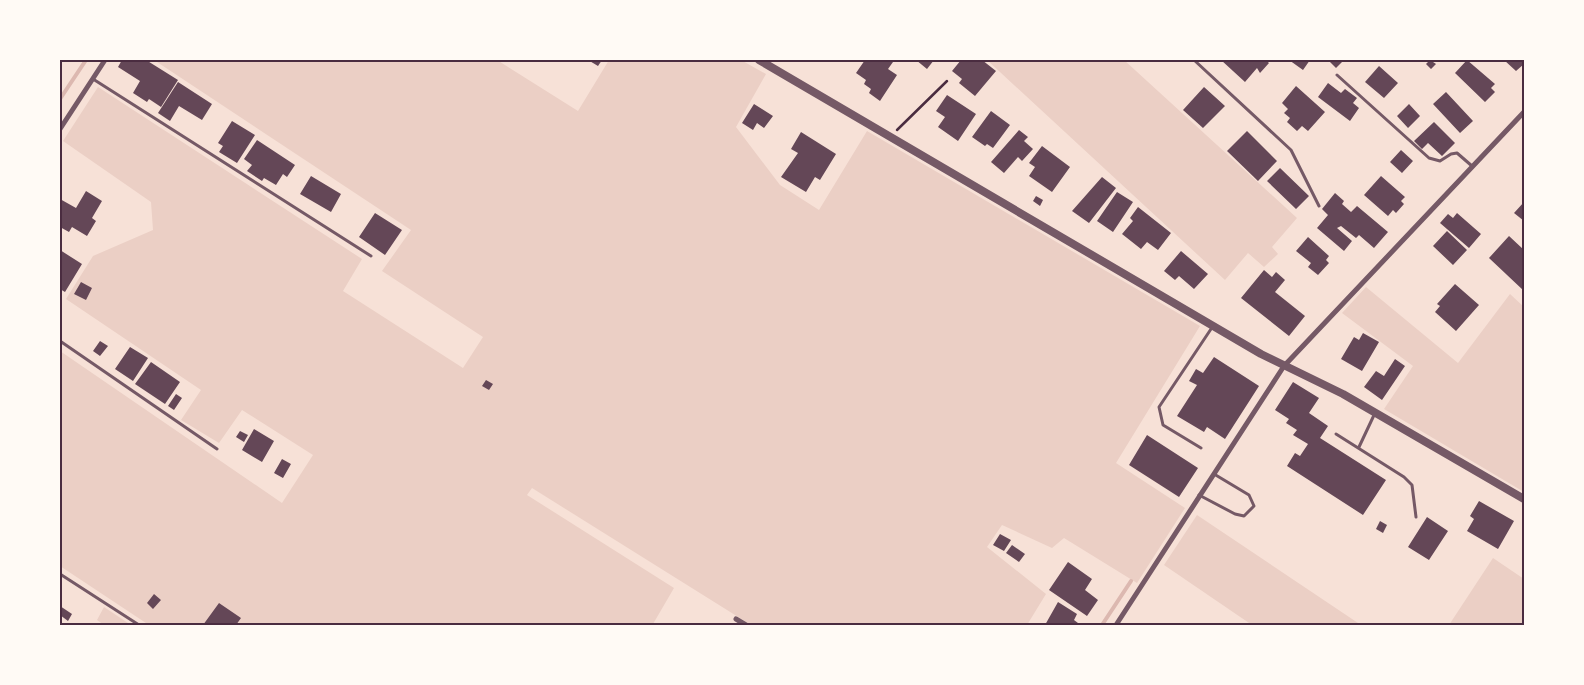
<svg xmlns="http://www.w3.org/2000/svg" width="1584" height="685" viewBox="0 0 1584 685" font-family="'Nunito Sans',sans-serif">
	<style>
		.green { fill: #ebcfc5 }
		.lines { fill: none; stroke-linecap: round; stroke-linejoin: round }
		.stream { stroke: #dcb8b0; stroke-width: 4 }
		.building { fill: #644757 }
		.path { stroke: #4a2c40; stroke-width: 2.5 }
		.service { stroke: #755966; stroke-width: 3 }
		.minor { stroke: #755966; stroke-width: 5 }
		.tertiary { stroke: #755966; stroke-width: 8 }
		.neatline { fill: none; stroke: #4a2c40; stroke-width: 2 }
	</style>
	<rect width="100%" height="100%" fill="#f7e1d7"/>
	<path class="green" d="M154,60H497L578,111L609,60H741L766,74L736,127L780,185L819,210L867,131L1200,326L1116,463L1185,508L1137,583L1064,538L1052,548L1002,525L987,547L1046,594L1027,625H751L532,488L527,495L674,588L653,624L655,625H149L60,566V351L282,503L313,455L242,410L219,443L181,420L201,390L66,299L93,256L153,230L151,202L63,141L98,87L362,259L343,291L463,368L483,337L382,271L411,230Z
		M987,60H1124L1297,218L1272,247L1278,254L1264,267L1248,253L1225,280Z
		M1366,287L1458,363L1510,294L1524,307V492L1384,409L1413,366L1342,313Z
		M1197,515L1361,625H1252L1164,565Z
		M1493,558L1524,579V625H1449Z
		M104,607L131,625H104L97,620Z"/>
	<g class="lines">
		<path class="stream" d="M60,99L86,60
			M1102,625L1131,581"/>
	</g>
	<path class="building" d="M122,60H146L178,80L161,107L149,99L147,102L133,93L140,81L118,67Z
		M588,60H602L598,66Z
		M865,60H889L893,62L888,69L897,75L880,101L869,93L871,89L864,84L866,80L856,73Z
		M916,60H934L927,69Z
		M961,60H982L996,71L975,96L959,83L962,79L952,71Z
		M1221,60H1266L1269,63L1260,73L1257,68L1245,82Z
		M1289,60H1310L1303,70Z
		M1328,60H1344L1336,68Z
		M1430,60L1436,64L1431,69L1426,64Z
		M1467,60L1495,84L1491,88L1495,92L1485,102L1455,73Z
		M1504,60H1524V64L1516,71Z
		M1379,66L1398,83L1384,98L1365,82Z
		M178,82L212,104L202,120L179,106L170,121L158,113Z
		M1328,83L1341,93L1345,89L1357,98L1353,103L1359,108L1350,121L1318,97Z
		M1296,86L1325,112L1308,131L1302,126L1297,131L1287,122L1290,118L1284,113L1288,109L1282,103Z
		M1204,87L1225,106L1203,128L1183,110Z
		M1446,92L1473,121L1460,133L1433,104Z
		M947,95L976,114L958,141L938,127L945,117L936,111Z
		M754,104L773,116L764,128L757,123L753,130L742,123Z
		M1409,104L1420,116L1408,128L1397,116Z
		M991,111L1010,125L993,148L987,144L985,146L972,137Z
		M232,121L255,135L237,163L219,152L223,146L218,143Z
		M1434,122L1455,143L1442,156L1428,143L1422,149L1414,141Z
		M1019,130L1028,137L1024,141L1033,149L1022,161L1018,157L1004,173L991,162Z
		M1247,131L1277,161L1258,181L1227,151Z
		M801,132L836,154L820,180L815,177L806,192L781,177L798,153L791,149Z
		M257,140L295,165L287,177L283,174L276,185L264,178L262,181L247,171L252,165L244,159Z
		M1042,146L1070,167L1052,192L1029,176L1035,167L1029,163Z
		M1401,150L1413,161L1402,173L1390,162Z
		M1280,168L1309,196L1296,209L1267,181Z
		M311,176L341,194L331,212L300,194Z
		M1381,176L1405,197L1401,201L1404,204L1396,213L1393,210L1388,216L1364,195Z
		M1102,177L1116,188L1089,223L1072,211Z
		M86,191L102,201L92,218L96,221L87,236L72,227L69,232L60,227V199L76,208Z
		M1117,192L1133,202L1113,232L1097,221Z
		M1335,193L1344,201L1342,204L1351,212L1357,206L1388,232L1374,248L1359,235L1356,238L1341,226L1337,228L1352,241L1344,251L1317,228L1328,215L1322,209Z
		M1036,196L1043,200L1040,206L1033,201Z
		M1524,202V221L1514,213Z
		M1138,207L1171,233L1158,250L1147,242L1141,249L1122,234L1133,221L1130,218Z
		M375,213L402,230L385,255L359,237Z
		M1457,213L1481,234L1469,248L1440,223L1448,214L1453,218Z
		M1447,231L1467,250L1453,265L1433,246Z
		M1509,236L1524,250V291L1489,258Z
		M1308,237L1329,256L1326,260L1329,263L1318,275L1308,267L1311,263L1296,251Z
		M60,250L82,264L65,292L60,289Z
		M1181,251L1208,274L1194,289L1179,276L1175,280L1164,271Z
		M1264,270L1272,277L1276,272L1285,280L1275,292L1305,316L1289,336L1241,298Z
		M81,282L92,288L86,300L74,294Z
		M1455,284L1479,305L1456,331L1435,312L1440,306L1437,304Z
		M1363,333L1379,342L1362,371L1341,359L1354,337L1359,340Z
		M100,341L108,346L100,356L93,351Z
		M130,347L148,358L133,381L115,369Z
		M1214,357L1259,386L1225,439L1207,427L1204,432L1177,416L1197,385L1189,381L1196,369L1203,373Z
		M1395,359L1405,366L1382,400L1364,387L1376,371L1384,376Z
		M151,362L180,382L165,404L135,384Z
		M486,380L493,384L489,390L482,386Z
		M1293,382L1319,398L1309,413L1328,426L1320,438L1386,480L1363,515L1287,466L1295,453L1300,456L1308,444L1293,435L1297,430L1286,423L1289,419L1275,410Z
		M176,394L182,398L174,410L168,406Z
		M254,429L274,441L262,462L242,450Z
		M240,431L248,435L244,442L236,437Z
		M1147,435L1198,468L1179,497L1129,465Z
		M282,459L291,464L283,478L274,473Z
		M1479,501L1514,521L1498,549L1467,531L1474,519L1470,516Z
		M1427,517L1448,531L1429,560L1408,547Z
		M1380,521L1387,525L1383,533L1376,529Z
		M1000,534L1011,540L1004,551L993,545Z
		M1012,545L1025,554L1019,562L1006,553Z
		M1068,562L1092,579L1085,590L1098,600L1087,616L1049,590Z
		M154,594L161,600L153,609L147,603Z
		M1058,602L1077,614L1074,620L1078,623L1077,625H1045Z
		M219,603L241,618L236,625H203Z
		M60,606L72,614L68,621L60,615Z"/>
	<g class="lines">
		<path class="path" d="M897,130L947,81"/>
		<path class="service" d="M1194,60L1291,150L1319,206
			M1337,75L1429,158L1440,161L1451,154L1457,153L1472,166
			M93,79L371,256
			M60,341L217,449
			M1336,434L1404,477L1412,485L1416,517
			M1359,447L1375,413
			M1201,448L1163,425L1159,407L1213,326
			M1199,495L1235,514L1244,516L1254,506L1249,495L1214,474
			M60,574L139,625"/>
		<path class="minor" d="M60,129L105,60
			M736,619L746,625
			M1116,625L1284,366L1524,112"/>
		<path class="tertiary" d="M759,60L1261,354L1343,394L1524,499"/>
	</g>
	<rect width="1584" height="685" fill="none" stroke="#fffaf5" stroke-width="122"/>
	<rect x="61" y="61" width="1462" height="563" class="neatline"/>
</svg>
